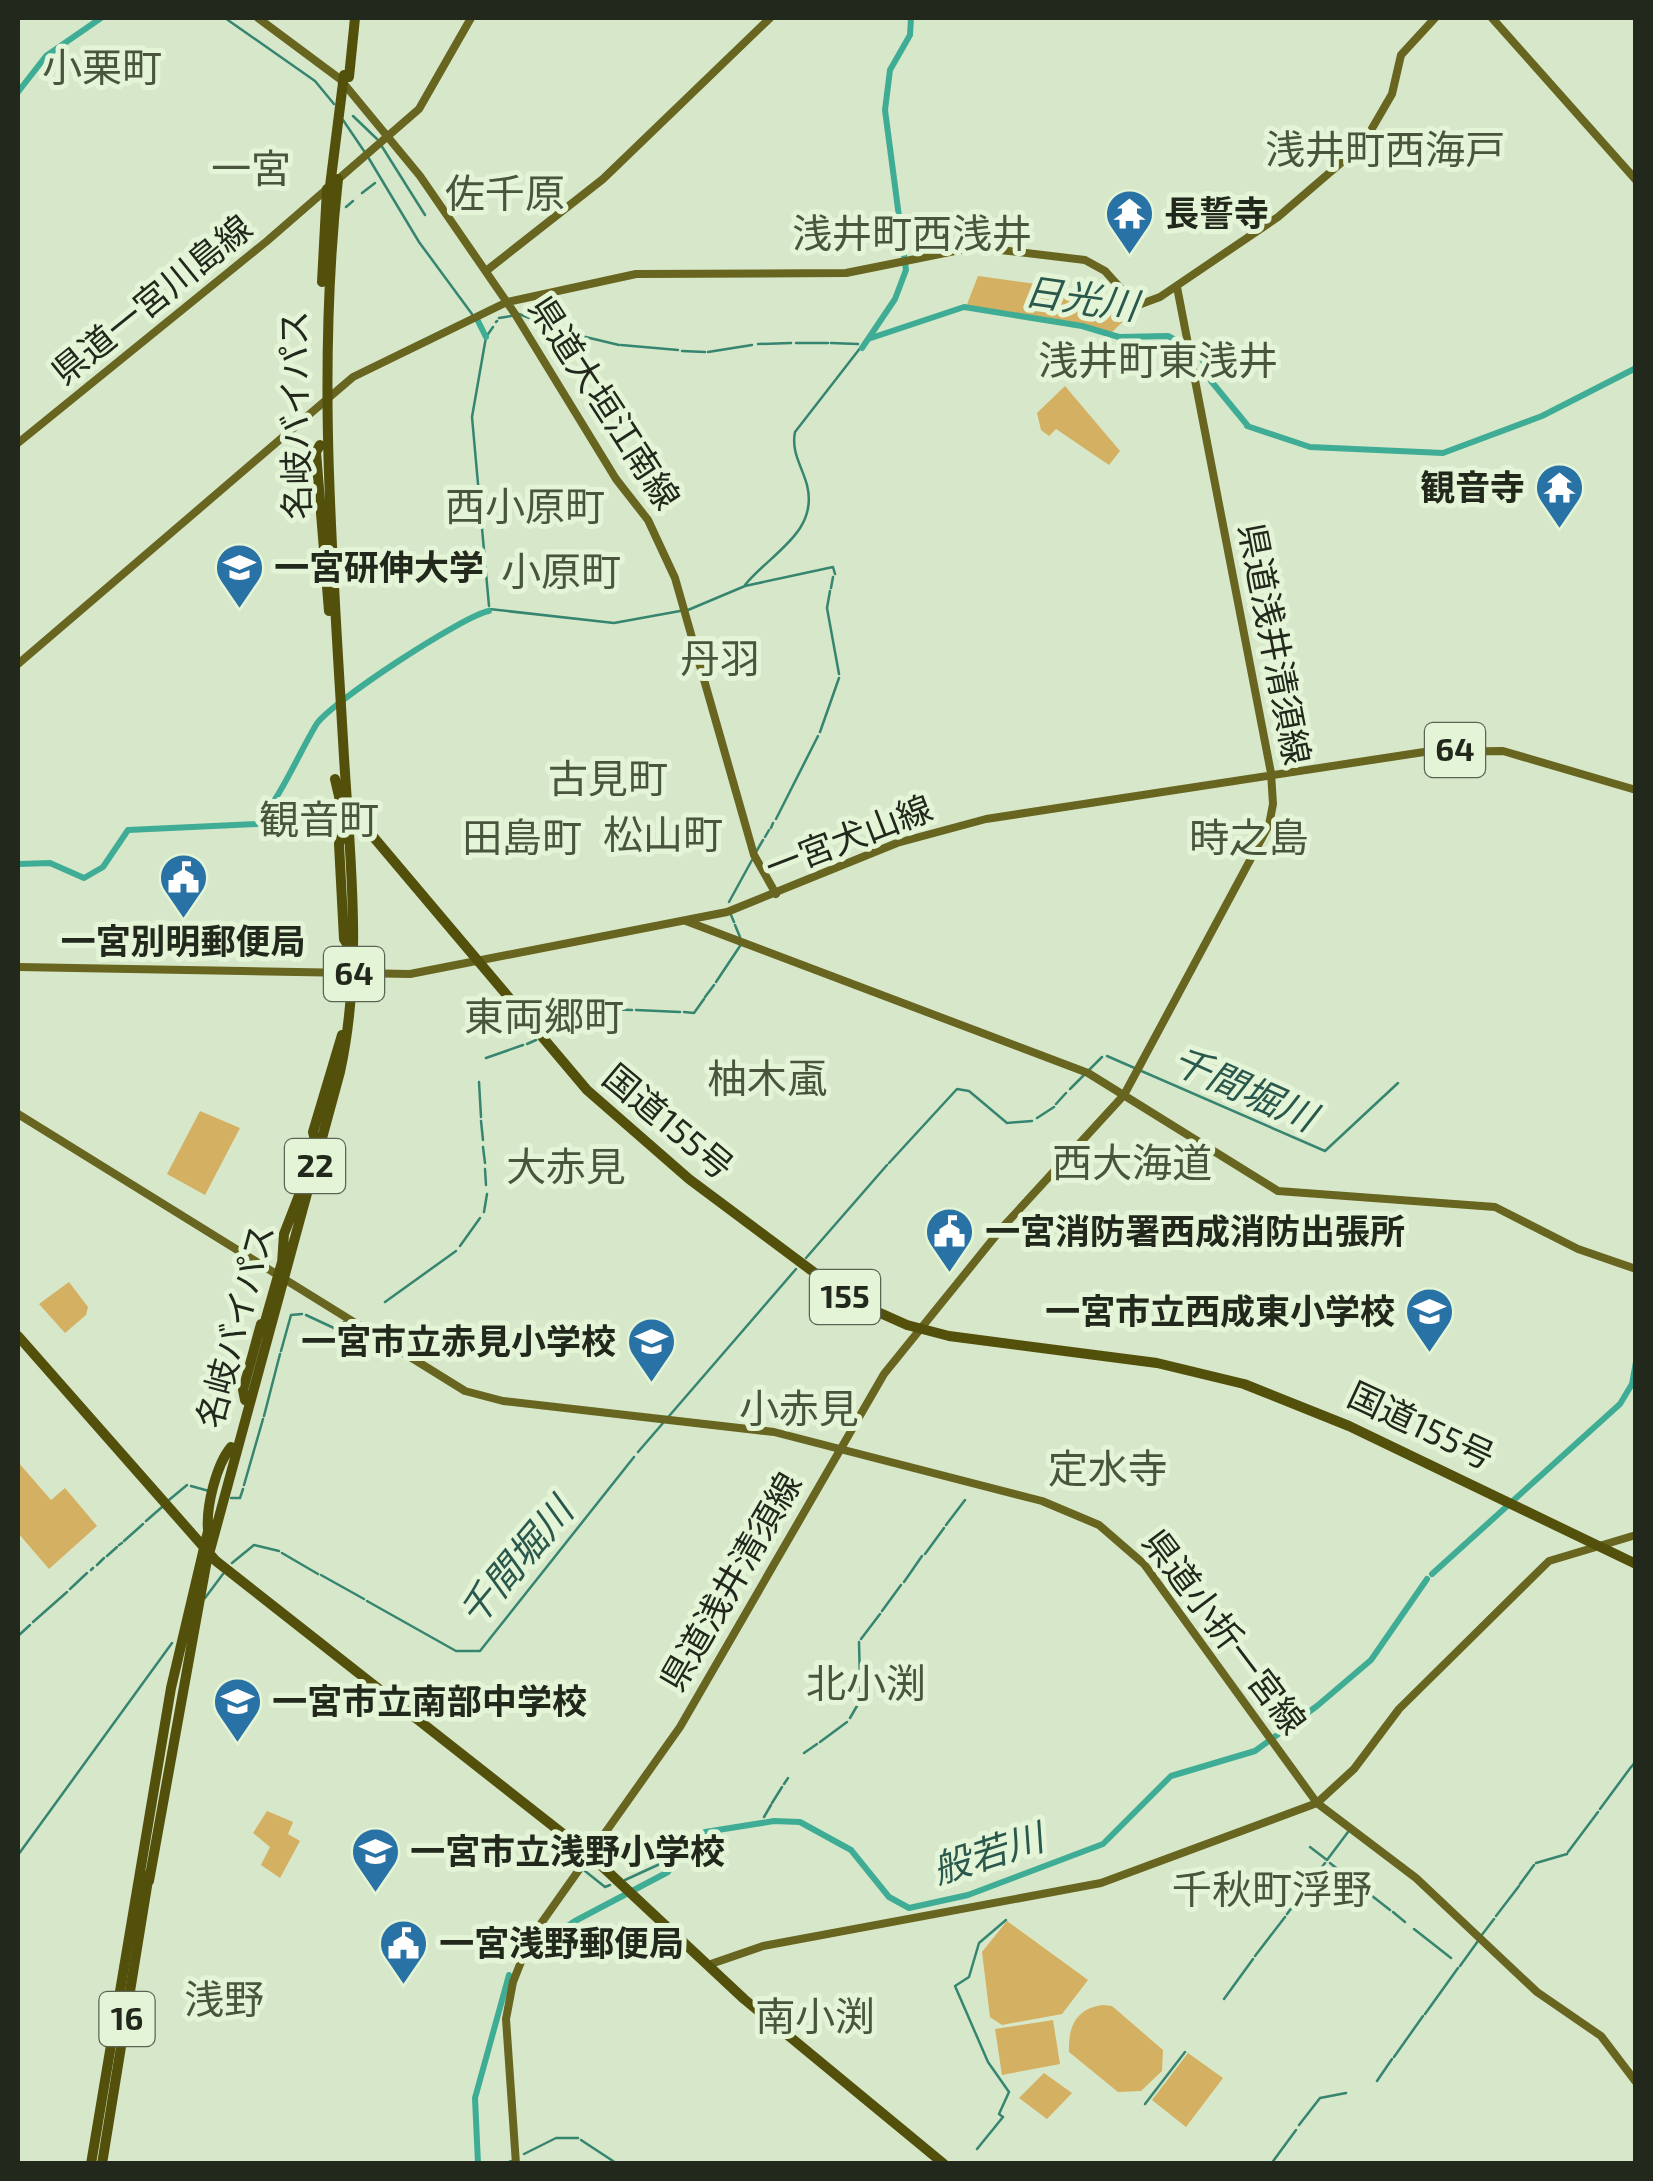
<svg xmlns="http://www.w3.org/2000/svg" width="1653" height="2181" viewBox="0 0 1653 2181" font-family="'Exo 2','Noto Sans JP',sans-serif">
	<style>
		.green { fill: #d4b062 }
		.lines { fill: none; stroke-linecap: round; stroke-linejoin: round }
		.stream { stroke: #368571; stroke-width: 2.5 }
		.river { stroke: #3fad95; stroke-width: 6 }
		.major { stroke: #67651f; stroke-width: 8 }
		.highway { stroke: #53500b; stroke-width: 10 }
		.highway-bridge { stroke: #53500b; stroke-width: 10 }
		.labels { text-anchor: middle; stroke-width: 10; stroke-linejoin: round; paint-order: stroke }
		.shield { fill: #e4f4d6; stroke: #5c6554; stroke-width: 2.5 }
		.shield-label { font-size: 32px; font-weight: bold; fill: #22281c }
		.poi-label { font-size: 35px; font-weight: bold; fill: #22281c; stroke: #e4f4d6; text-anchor: start }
		.street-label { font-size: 35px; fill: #22281c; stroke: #e4f4d6 }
		.water-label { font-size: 38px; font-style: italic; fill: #2a584d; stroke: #e4f4d6 }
		.quarter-label { font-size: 40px; fill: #49563d; stroke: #e4f4d6 }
	</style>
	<rect width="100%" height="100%" fill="#d7e7c9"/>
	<path class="green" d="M978,276L1072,289L1131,314L1111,333L966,307Z
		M1065,386L1120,451L1109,465L1056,429L1049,436L1041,430L1037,413Z
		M200,1111L240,1128L205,1195L167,1174Z
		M69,1282L88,1307L86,1315L65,1333L39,1304Z
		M18,1462L51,1500L65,1488L97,1526L49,1569L18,1533Z
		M267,1811L293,1822L288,1834L300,1841L280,1878L261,1865L270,1847L253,1833Z
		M1007,1921L1088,1980L1062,2014L1002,2025L990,2017L982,1952Z
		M1103,2005L1112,2006L1163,2050L1162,2071L1141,2091L1118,2092L1069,2052C1068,2027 1076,2008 1103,2005Z
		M1053,2020L1060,2064L1002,2075L995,2029Z
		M1188,2053L1223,2078L1186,2127L1152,2100Z
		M1044,2073L1072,2093L1047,2119L1019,2098Z"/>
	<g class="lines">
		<path class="stream" d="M225,18L315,81L334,104
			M353,116L377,139
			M343,120L364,151
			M381,145L425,215
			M368,157L419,242L472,314
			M362,193L375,183
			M346,207L353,201
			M519,314L569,333
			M499,318L511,316
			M496,322L497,321
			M573,334L619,345
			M796,343H828
			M831,343L858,344
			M758,344L791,343
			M621,345L678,350
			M682,351L705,352
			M708,352L752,345
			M745,585C771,553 819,532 807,485C802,466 791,453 795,432L861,347
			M831,588L833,577
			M830,591L827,608L839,674
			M489,606L472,417L486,337L493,327
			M489,609L614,623L680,611
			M688,610L745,586L833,567L835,574
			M820,732L839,678
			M776,819L818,736
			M771,828L773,823
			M765,837L769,830
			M756,852L763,840
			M729,902L752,860
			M731,915L734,922
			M735,925L740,937
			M716,982L740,946
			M705,997L714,985
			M602,1009L632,1010
			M636,1010L680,1012
			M684,1012L694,1013L704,999
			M551,1034L567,1029
			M527,1044L536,1040
			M1107,1056L1325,1151L1398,1083
			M486,1058L523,1045
			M1089,1070L1102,1057
			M479,1082L481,1117
			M1070,1089L1084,1075
			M1056,1104L1066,1093
			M1037,1118L1054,1107
			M481,1121L483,1140
			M483,1147L485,1163
			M889,1163L957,1089L969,1091L1007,1123L1032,1121
			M485,1169L486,1185
			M484,1212L487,1194
			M460,1246L480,1218
			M806,1258L887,1165
			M385,1302L456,1251
			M306,1315L336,1329L344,1322
			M281,1351L291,1315L302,1314
			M264,1416L280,1354
			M638,1452L796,1269
			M244,1485L263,1419
			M191,1486L209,1491
			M231,1498H240L243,1489
			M169,1500L187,1485
			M146,1521L162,1507
			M946,1525L965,1500
			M124,1541L143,1524
			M119,1545L122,1543
			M282,1553L318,1574
			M925,1554L944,1528
			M107,1556L117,1547
			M232,1563L254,1545L279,1551
			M97,1565L104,1558
			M91,1570L93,1568
			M321,1575L364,1599
			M904,1582L922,1556
			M70,1589L87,1573
			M205,1598L223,1574
			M367,1601L456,1651H480L634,1457
			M882,1611L901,1585
			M33,1622L67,1592
			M18,1636L30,1625
			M861,1639L880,1614
			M859,1642L860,1683
			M850,1718L861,1699L860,1687
			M820,1742L847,1722
			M804,1753L817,1744
			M1632,1766L1636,1761
			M784,1784L788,1778
			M772,1803L782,1787
			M1600,1809L1631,1767
			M764,1817L771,1805
			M1310,1847L1327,1860L1348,1832
			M1568,1852L1598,1812
			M18,1855L172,1643
			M1330,1863L1350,1879
			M1536,1863L1567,1854
			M585,1871L605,1887L610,1885
			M625,1880L662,1863
			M1353,1881L1390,1910
			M1520,1884L1534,1865
			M1393,1912L1405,1922
			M1287,1914L1325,1863
			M1496,1916L1519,1886
			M1414,1929L1451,1958
			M1481,1936L1494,1919
			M1255,1956L1285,1917
			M1460,1966L1478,1941
			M1224,1999L1253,1959
			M1425,2014L1458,1968
			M1394,2057L1423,2016
			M1377,2081L1392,2059
			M1145,2104L1185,2052
			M1299,2125L1320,2098L1346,2093
			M581,2140L616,2163
			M977,2149L1003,2117L999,2114L1009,2092L988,2062L955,1986L969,1977L979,1943L1006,1920
			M524,2154L556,2138H578
			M505,2164L511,2161
			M1271,2164L1296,2130"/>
		<path class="river" d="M18,92L46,56L101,18
			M478,321L486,337
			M868,339L964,307L1082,326L1119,337L1168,336L1200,353L1211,381L1248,426
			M862,348L895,299L906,270L885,110L890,70L910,35L911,18
			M1247,426L1310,447L1443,453L1542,416L1636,368
			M18,864L50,863L84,878L103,867L128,830L257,824C282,795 297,757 316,725C328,704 464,615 489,611
			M1432,1574L1620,1404L1632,1384L1636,1362
			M532,1951L575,1921L668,1872L686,1843L705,1832L774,1821L800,1822L851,1850L889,1897L909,1908L968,1895L1103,1844L1171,1776L1255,1751L1317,1706L1371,1660L1427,1579
			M478,2164L475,2098L509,1975"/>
		<path class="major" d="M258,18L340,79L420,176L515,314L616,479L648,520L675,578L754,855L776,894
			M1492,18L1636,180
			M486,271L603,179L770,18
			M18,443L267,241L419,109L471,18
			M18,664L353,377L507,302L636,274L846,273L975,247L1085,260L1105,271L1133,302L1141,304L1160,297L1278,217L1363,144L1392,94L1401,55L1435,18
			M686,921L1088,1073L1278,1191L1495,1207L1578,1249L1636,1269
			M18,967L410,974L727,912L897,843L986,819L1424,752L1503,751L1636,790
			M18,1114L465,1391L503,1401L774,1432L1042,1501L1099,1525L1144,1564L1317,1803L1416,1878L1537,1992L1601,2036L1636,2082
			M708,1965L763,1946L1101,1883L1317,1803L1354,1769L1399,1709L1549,1561L1636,1535
			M516,2164L506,2019L513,1982L530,1939L680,1727L884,1374L1002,1228L1124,1095L1269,825L1273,804L1271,773L1177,287"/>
		<path class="highway" d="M349,77L355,18
			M322,282L327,189
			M320,445L316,452L329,611
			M335,779L342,809
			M343,820L365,827L587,1090L689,1179L851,1300L907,1325L949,1336L1157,1363L1244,1384L1349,1426L1636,1564
			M343,833L339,844L344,939L349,947
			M315,1140L313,1132L342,1035
			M282,1264L284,1234L303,1185
			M262,1332L282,1262
			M18,1336L216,1561L590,1855L744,1999L944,2164
			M245,1400L243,1390L261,1324
			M208,1530C206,1507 216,1465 231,1447
			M149,1881L206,1565L340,1072C364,962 349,851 343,740C332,552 317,367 338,179
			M91,2164L171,1688L209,1527"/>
		<path class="highway-bridge" d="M330,186L344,75
			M102,2164L149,1874"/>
	</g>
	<defs>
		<symbol id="temple-pin" viewBox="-11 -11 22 30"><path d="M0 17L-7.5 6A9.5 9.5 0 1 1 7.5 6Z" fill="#2972a6" stroke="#e4f4d6"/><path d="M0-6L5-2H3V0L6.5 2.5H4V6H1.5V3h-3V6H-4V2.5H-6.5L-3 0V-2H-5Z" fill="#fff"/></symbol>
		<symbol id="university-pin" viewBox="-11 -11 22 30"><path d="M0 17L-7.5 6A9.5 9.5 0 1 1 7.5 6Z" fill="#2972a6" stroke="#e4f4d6"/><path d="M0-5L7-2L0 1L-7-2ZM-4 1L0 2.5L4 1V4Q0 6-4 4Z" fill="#fff"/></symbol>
		<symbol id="civic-pin" viewBox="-11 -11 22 30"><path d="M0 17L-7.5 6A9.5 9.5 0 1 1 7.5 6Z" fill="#2972a6" stroke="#e4f4d6"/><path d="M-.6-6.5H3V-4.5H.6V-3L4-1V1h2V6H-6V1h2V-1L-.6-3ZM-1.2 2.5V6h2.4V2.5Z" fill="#fff"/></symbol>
		<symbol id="school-pin" viewBox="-11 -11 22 30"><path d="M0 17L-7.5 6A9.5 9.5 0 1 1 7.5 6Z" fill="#2972a6" stroke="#e4f4d6"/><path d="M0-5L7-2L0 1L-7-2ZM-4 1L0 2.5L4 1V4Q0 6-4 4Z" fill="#fff"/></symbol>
	</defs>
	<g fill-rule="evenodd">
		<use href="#temple-pin" x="1102" y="186" width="55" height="75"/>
		<use href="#temple-pin" x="1532" y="460" width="55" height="75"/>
		<use href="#university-pin" x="212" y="540" width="55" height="75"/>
		<use href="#civic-pin" x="156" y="850" width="55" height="75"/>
		<use href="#civic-pin" x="922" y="1204" width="55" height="75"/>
		<use href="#school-pin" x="1402" y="1284" width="55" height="75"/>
		<use href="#school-pin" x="624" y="1314" width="55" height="75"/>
		<use href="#school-pin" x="210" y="1674" width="55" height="75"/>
		<use href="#school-pin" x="348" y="1824" width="55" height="75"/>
		<use href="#civic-pin" x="376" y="1916" width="55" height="75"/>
	</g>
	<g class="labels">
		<g class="shield">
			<rect x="1425" y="723" width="60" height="54" rx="8"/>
			<rect x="324" y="947" width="60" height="54" rx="8"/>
			<rect x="285" y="1139" width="60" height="54" rx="8"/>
			<rect x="810" y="1270" width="70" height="54" rx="8"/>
			<rect x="99.5" y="1992" width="55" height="54" rx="8"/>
		</g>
		<g class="shield-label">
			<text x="1455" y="761">64</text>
			<text x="354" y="985">64</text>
			<text x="315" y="1177">22</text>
			<text x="845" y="1308">155</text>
			<text x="127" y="2030">16</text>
		</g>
		<g class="poi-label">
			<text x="1164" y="226">長誓寺</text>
			<text x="1525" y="500" text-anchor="end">観音寺</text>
			<text x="274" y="580">一宮研伸大学</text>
			<text x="183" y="954" text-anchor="middle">一宮別明郵便局</text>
			<text x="985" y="1244">一宮消防署西成消防出張所</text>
			<text x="1395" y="1324" text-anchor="end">一宮市立西成東小学校</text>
			<text x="616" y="1354" text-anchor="end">一宮市立赤見小学校</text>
			<text x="272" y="1714">一宮市立南部中学校</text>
			<text x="410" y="1864">一宮市立浅野小学校</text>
			<text x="439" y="1956">一宮浅野郵便局</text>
		</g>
		<g class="street-label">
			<text transform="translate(152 300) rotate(-39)" y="12">県道一宮川島線</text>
			<text transform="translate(604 403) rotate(57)" y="12">県道大垣江南線</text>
			<text transform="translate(296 415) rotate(-91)" y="12">名岐バイパス</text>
			<text transform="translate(1274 644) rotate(79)" y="12">県道浅井清須線</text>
			<text transform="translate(849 838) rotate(-21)" y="12">一宮犬山線</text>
			<text transform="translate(668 1122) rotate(40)" y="12">国道155号</text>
			<text transform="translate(236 1326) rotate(-75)" y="12">名岐バイパス</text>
			<text transform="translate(1421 1426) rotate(25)" y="12">国道155号</text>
			<text transform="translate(731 1582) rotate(-60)" y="12">県道浅井清須線</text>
			<text transform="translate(1224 1632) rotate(53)" y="12">県道小折一宮線</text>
		</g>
		<g class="water-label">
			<text transform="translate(1081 299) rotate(8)" y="13">日光川</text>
			<text transform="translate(1244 1089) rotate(24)" y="13">千間堀川</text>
			<text transform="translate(516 1562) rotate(-50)" y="13">千間堀川</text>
			<text transform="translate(988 1854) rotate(-18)" y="13">般若川</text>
		</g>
		<g class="quarter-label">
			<text x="102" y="82">小栗町</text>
			<text x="1385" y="164">浅井町西海戸</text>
			<text x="251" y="183">一宮</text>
			<text x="505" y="208">佐千原</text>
			<text x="912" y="248">浅井町西浅井</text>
			<text x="1158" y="375">浅井町東浅井</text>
			<text x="525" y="521">西小原町</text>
			<text x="561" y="586">小原町</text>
			<text x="720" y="673">丹羽</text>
			<text x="608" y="793">古見町</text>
			<text x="319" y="834">観音町</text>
			<text x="663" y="849">松山町</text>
			<text x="522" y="852">田島町</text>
			<text x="1249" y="852">時之島</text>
			<text x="544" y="1031">東両郷町</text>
			<text x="767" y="1093">柚木颪</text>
			<text x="1132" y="1177">西大海道</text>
			<text x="566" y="1181">大赤見</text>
			<text x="799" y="1423">小赤見</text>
			<text x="1108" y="1483">定水寺</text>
			<text x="866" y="1698">北小渕</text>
			<text x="1272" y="1904">千秋町浮野</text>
			<text x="224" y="2014">浅野</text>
			<text x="815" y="2031">南小渕</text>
		</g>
	</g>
	<rect width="1653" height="2181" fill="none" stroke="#22281c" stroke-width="40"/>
</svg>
